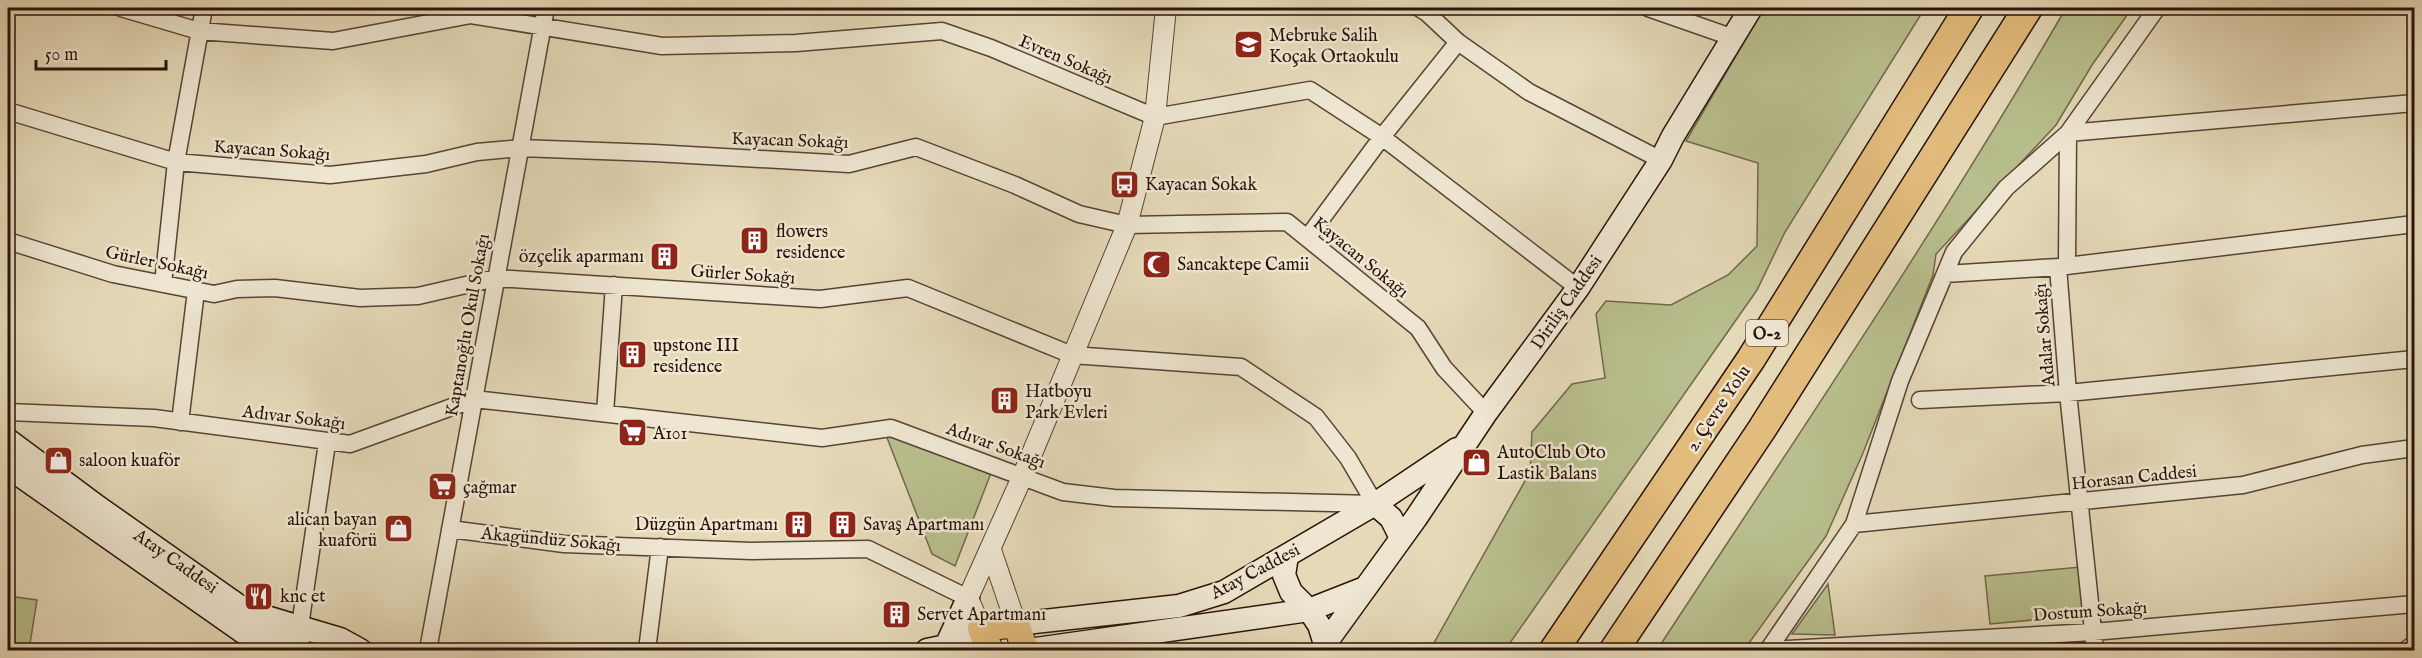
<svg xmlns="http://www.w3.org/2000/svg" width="2422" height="658" viewBox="0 0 2422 658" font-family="'IM FELL English',serif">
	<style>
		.green { fill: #b8be8d; stroke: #70684b; stroke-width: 1.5 }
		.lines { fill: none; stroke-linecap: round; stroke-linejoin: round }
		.minor-casing { stroke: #574435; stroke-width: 19 }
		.tertiary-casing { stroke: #574435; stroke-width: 22 }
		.secondary-casing { stroke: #281309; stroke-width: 25 }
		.primary-casing { stroke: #281309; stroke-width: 28 }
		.motorway-casing { stroke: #281309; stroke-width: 31 }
		.minor { stroke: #eee6d1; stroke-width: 16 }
		.tertiary { stroke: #eee6d1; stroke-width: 20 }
		.secondary { stroke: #eee6d1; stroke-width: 22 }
		.primary { stroke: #e2bc7c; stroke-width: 26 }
		.motorway { stroke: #e2bc7c; stroke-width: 28 }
		.labels { text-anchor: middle; stroke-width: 5; stroke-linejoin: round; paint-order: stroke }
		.shield { fill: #eee6d1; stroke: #635245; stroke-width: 1.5 }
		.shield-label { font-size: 16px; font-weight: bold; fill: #281309 }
		.poi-label { font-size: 18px; fill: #281309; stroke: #eee6d1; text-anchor: start }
		.street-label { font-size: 18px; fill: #281309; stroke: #eee6d1 }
	</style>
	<rect width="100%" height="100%" fill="#e5d9b8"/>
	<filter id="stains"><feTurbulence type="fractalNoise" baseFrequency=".00333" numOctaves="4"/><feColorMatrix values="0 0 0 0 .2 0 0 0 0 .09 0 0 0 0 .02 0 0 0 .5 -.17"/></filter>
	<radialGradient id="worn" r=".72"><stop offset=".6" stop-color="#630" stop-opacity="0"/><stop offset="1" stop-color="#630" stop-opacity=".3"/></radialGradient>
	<path class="green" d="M1764,8H1925L1785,232L1757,290L1505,650H1430L1530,472L1532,432L1572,384L1605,378L1596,314L1606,301L1671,305L1728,275L1757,246L1758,163L1686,141Z
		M2066,8H2132L2092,65L2056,125L1936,254L1933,275L1863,453L1826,536L1744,650H1657C1796,438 1939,227 2066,8Z
		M886,435L991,473L955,566L932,554Z
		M2081,567L2086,615L1990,624L1985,576Z
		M1828,584L1835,635L1792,634Z
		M8,596L37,600L29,650H8Z"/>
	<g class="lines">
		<defs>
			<path id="minor" d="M121,8L199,31L333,41L471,15L662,46L796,43L942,31L991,48L1155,117L1310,90L1382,137L1578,288
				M1419,8L1427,13L1458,42L1529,92L1661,160
				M1648,8L1734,38
				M2157,8L2068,133L2414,103
				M8,111L176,162L330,175L426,164L477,152L520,148L654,153L849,164L916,147L1015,185L1079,214L1127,225L1287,222L1418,328L1444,368L1486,413
				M1308,237L1382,137L1458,42
				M8,241L113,274L214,294L237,289L275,288L360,298L418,296L496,278L820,299L908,288L1072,355L1241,367L1316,417L1348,458L1375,504
				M2067,266L2068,133
				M1945,274L2058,267
				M163,284L176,162L204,8
				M1920,400L2068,393L2414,359
				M8,412L154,418L350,444L474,399L822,438L891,428L1063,492L1114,498L1374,504
				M605,413L614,285
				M180,422L196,291
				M1854,524L2243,485L2362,455L2414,448
				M450,529L564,544L752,551L868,549L968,598
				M300,626L327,443
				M428,650L546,8
				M647,650L660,547
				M1768,650L2093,632L2414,604
				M1768,650L1854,524L1900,381L1954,252L2006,188L2068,133
				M2095,650L2068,393L2058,267L2414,224
				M2406,650L2414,644"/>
			<path id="tertiary" d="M991,550L1016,624
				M981,628L968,598L1023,475L1127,225L1155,117L1166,8"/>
			<path id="secondary" d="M8,440L98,507L246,611L340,639L360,650
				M8,467L243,632L302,650
				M1375,504L1391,518L1401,538
				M1287,556L1284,575L1291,592L1309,610L1319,625L1325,644L1416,518L1486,413L1578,288L1661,160L1673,136L1751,8
				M1016,624L1179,606L1224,592L1375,504L1457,449
				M946,646L968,598
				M927,650L946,646L981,628
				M1029,650L1309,610L1365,588"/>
			<path id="primary" d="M990,650L981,628L1016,624L1025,650"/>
			<path id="motorway" d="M1554,650L1751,359L1969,8
				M1614,650L1762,429L2028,8"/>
		</defs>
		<use href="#minor" class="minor-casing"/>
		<use href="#tertiary" class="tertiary-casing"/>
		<use href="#secondary" class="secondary-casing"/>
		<use href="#primary" class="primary-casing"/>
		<use href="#motorway" class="motorway-casing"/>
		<use href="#minor" class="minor"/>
		<use href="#tertiary" class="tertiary"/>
		<use href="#secondary" class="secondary"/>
		<use href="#primary" class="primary"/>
		<use href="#motorway" class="motorway"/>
	</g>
	<defs>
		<symbol id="school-square" viewBox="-11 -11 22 22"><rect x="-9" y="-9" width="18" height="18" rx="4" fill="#8f2418" stroke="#eee6d1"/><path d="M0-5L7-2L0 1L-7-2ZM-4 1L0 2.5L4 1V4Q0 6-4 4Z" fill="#fff"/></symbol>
		<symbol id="bus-square" viewBox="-11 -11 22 22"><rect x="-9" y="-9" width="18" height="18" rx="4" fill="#8f2418" stroke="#eee6d1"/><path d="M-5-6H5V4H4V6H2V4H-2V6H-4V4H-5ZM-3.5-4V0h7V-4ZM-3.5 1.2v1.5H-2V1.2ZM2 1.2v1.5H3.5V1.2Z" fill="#fff"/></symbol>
		<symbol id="building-square" viewBox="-11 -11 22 22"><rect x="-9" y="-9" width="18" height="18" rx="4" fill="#8f2418" stroke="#eee6d1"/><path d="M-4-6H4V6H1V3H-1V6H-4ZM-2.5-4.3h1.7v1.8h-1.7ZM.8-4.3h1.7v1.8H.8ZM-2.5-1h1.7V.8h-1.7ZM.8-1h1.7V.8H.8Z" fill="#fff"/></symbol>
		<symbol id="mosque-square" viewBox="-11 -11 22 22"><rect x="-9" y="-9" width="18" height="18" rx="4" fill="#8f2418" stroke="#eee6d1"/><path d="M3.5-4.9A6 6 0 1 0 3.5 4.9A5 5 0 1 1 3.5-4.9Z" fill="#fff"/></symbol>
		<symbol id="supermarket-square" viewBox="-11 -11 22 22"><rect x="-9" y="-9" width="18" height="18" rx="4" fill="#8f2418" stroke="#eee6d1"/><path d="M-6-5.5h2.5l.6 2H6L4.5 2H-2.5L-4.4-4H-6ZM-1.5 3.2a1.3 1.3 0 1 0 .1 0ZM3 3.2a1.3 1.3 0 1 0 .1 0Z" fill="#fff"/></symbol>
		<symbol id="shop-square" viewBox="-11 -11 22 22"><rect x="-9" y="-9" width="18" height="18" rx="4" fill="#8f2418" stroke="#eee6d1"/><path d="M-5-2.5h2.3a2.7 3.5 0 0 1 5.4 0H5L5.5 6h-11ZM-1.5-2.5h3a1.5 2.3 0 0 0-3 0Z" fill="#fff"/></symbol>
		<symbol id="restaurant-square" viewBox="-11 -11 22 22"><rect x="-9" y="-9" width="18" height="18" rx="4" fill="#8f2418" stroke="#eee6d1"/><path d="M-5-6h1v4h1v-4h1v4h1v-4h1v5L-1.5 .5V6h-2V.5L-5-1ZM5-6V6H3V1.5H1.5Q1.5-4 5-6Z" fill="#fff"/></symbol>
	</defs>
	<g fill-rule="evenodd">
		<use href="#school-square" x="1232" y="28" width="33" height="33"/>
		<use href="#bus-square" x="1108" y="168" width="33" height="33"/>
		<use href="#building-square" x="738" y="224" width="33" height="33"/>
		<use href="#building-square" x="648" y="240" width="33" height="33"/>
		<use href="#mosque-square" x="1140" y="248" width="33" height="33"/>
		<use href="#building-square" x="616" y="338" width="33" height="33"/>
		<use href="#building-square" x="988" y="384" width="33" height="33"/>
		<use href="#supermarket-square" x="616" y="416" width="33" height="33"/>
		<use href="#shop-square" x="42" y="444" width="33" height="33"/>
		<use href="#shop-square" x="1460" y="446" width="33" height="33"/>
		<use href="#supermarket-square" x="426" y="470" width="33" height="33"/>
		<use href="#building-square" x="782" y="508" width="33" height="33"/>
		<use href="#building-square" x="826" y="508" width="33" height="33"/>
		<use href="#shop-square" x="382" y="512" width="33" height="33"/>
		<use href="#restaurant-square" x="242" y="580" width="33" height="33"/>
		<use href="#building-square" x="880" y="598" width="33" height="33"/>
	</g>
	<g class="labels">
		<rect class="shield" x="1746" y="320" width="42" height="26" rx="4.5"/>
		<g class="shield-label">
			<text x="1767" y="339">O-2</text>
		</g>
		<g class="poi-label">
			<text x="1269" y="41">Mebruke Salih<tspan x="1269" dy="21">Koçak Ortaokulu</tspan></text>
			<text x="1145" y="190">Kayacan Sokak</text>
			<text x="776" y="237">flowers<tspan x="776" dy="21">residence</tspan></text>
			<text x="644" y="262" text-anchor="end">özçelik aparmanı</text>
			<text x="1177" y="270">Sancaktepe Camii</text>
			<text x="653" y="351">upstone III<tspan x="653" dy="21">residence</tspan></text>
			<text x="1025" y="397">Hatboyu<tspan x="1025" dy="21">Park Evleri</tspan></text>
			<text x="653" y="439">A101</text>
			<text x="1497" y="458">AutoClub Oto<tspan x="1497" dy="21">Lastik Balans</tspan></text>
			<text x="79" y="466">saloon kuaför</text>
			<text x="463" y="493">çağmar</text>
			<text x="377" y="525" text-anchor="end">alican bayan<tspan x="377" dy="21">kuaförü</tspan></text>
			<text x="778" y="530" text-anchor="end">Düzgün Apartmanı</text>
			<text x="863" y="530">Savaş Apartmanı</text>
			<text x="280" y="602">knc et</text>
			<text x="917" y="620">Servet Apartmanı</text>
		</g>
		<g class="street-label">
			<text transform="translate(1066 59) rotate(23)" y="6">Evren Sokağı</text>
			<text transform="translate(790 140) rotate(2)" y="6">Kayacan Sokağı</text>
			<text transform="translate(272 150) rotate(4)" y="6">Kayacan Sokağı</text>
			<text transform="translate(1361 257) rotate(39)" y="6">Kayacan Sokağı</text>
			<text transform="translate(157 262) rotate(12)" y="6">Gürler Sokağı</text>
			<text transform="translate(743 274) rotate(4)" y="6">Gürler Sokağı</text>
			<text transform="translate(1566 302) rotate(-55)" y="6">Diriliş Caddesi</text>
			<text transform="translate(467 325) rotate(-80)" y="6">Kaptanoğlu Okul Sokağı</text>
			<text transform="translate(2044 335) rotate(-95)" y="6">Adalar Sokağı</text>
			<text transform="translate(1718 408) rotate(-56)" y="6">2. Çevre Yolu</text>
			<text transform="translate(294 417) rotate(7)" y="6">Adıvar Sokağı</text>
			<text transform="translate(996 445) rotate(20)" y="6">Adıvar Sokağı</text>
			<text transform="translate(2134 477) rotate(-6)" y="6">Horasan Caddesi</text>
			<text transform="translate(551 539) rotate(5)" y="6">Akagündüz Sokağı</text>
			<text transform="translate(176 561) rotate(35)" y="6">Atay Caddesi</text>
			<text transform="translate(1255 571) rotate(-28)" y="6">Atay Caddesi</text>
			<text transform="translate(2090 611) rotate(-4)" y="6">Dostum Sokağı</text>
		</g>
	</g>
	<rect width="2422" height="658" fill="none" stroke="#e5d9b8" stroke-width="30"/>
	<rect x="9" y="9" width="2404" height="640" fill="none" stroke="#281309" stroke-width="3"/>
	<rect x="15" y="15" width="2392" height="628" fill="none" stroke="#281309" stroke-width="1.5"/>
	<path d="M36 60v9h130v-9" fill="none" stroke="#281309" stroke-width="3"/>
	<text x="45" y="60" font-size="18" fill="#281309" stroke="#eee6d1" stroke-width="4.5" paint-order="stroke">50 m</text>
	<rect width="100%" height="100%" filter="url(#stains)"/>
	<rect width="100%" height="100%" fill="url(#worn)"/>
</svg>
